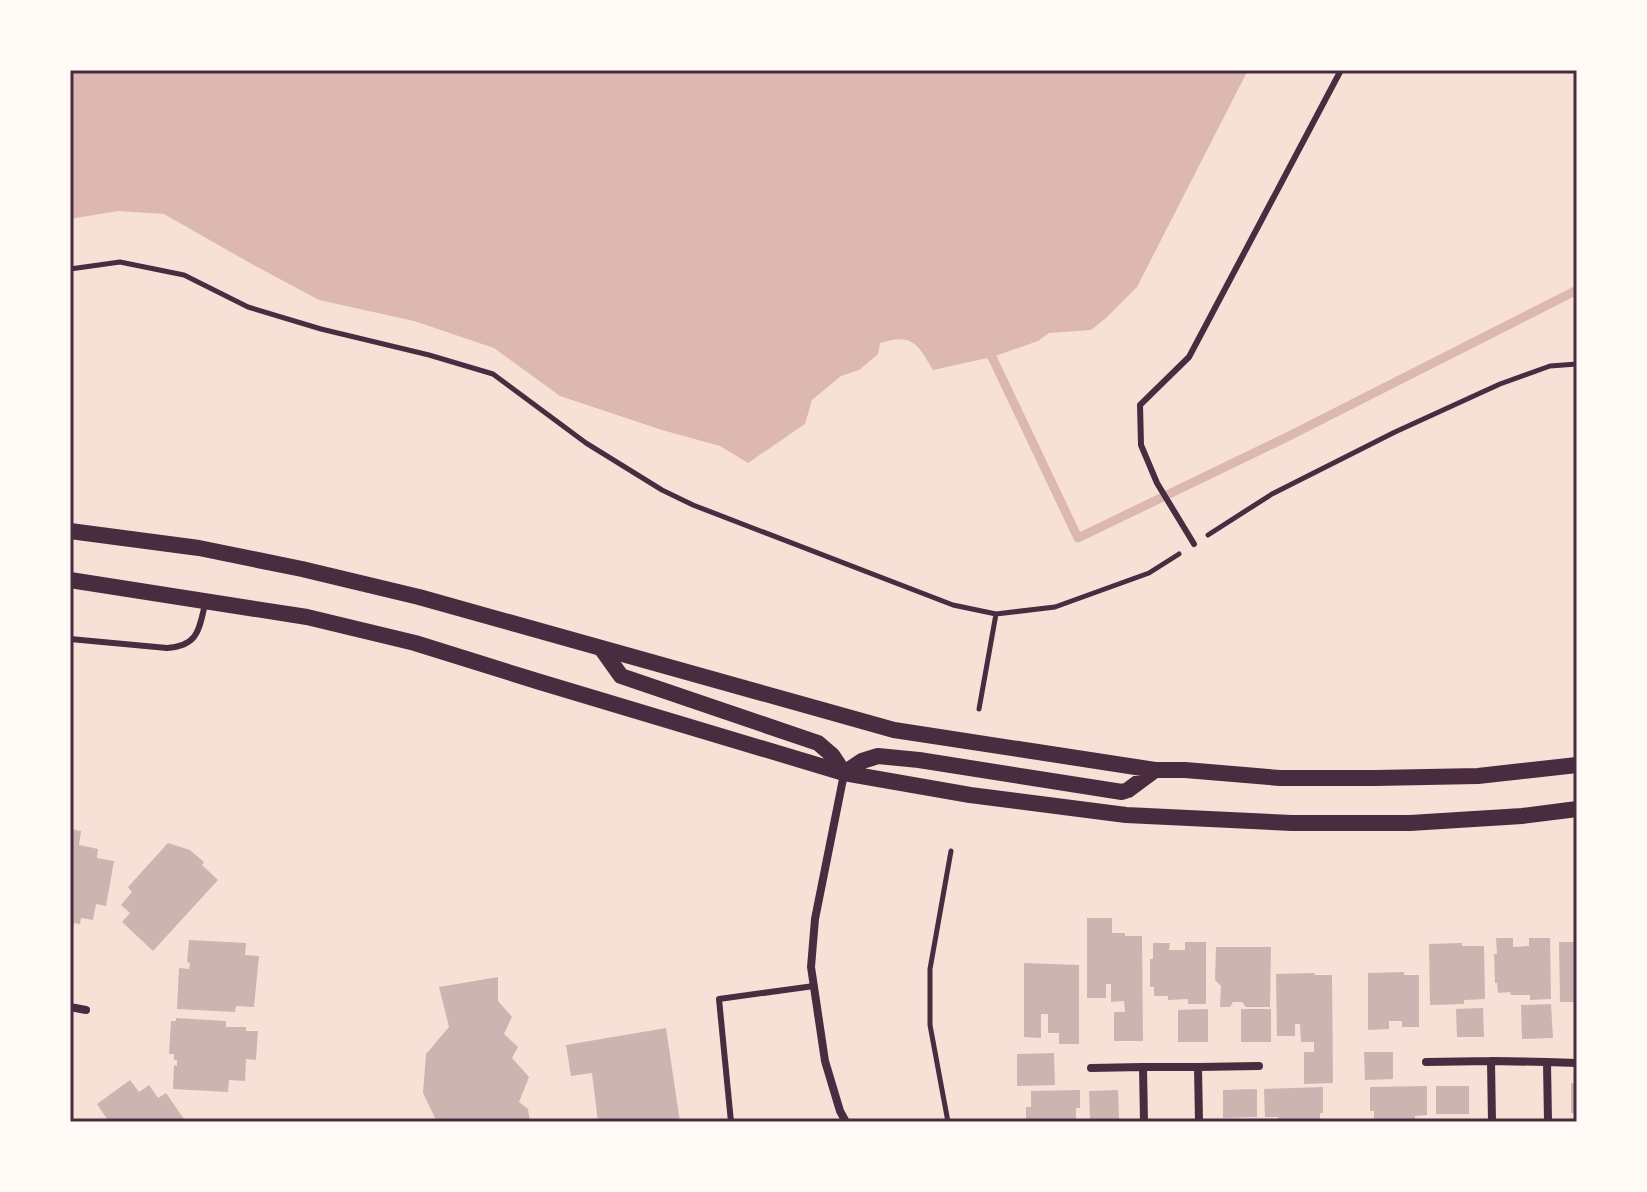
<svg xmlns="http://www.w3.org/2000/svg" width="1647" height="1192" viewBox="0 0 1647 1192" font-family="'IBM Plex Sans',sans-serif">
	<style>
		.water { fill: #dcb8b0 }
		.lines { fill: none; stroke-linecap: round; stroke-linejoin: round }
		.stream { stroke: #dcb8b0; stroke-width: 9 }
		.building { fill: #ccb4b1 }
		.path { stroke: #4a2c40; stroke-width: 5 }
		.service { stroke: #4a2c40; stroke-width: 6 }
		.minor { stroke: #4a2c40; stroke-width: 8 }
		.secondary { stroke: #4a2c40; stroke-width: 16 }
		.neatline { fill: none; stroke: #4a2c40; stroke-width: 3 }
	</style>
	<rect width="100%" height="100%" fill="#f7e1d7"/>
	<path class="water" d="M70,70H1248L1137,287L1106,318L1091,330L1049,333L1038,341L992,357L933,370C917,343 912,333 880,343L878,354L859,370L841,376L812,400L805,424L748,463L720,446L662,430L560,396L494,348L414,321L319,300L250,263L164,214L118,211L70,219Z"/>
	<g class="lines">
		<path class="stream" d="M985,349L992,357L1078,538L1289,436L1577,290"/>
	</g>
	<path class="building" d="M70,829L81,831L79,845L98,849L97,858L114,861L106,906L96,904L93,920L81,918L80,924L74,923L73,929L70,928Z
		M168,843L190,850L204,862L202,865L218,880L153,951L122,922L130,913L121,905L132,892L128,887Z
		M1087,918H1112V933H1125V936H1142L1143,1041H1114V1012H1125L1124,1001L1111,1002V984H1106V998H1087Z
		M1496,938H1513V947L1529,946V938H1550L1551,999L1530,1000V995H1511L1510,992L1498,993L1497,983H1495L1494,954H1497Z
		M189,940L246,943L245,955L259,956L254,1007L236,1006L235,1012L177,1009L179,968L189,969L190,963L187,962Z
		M1185,942H1206V1004H1188V999L1168,1000V996H1154V987H1150V959H1153V943H1170L1169,950H1185Z
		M1559,942H1577V999L1574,1002H1560Z
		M1462,943V946H1484L1485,999L1464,1000V1004L1430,1005L1429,944Z
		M1216,947H1271L1270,1007H1246L1242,1002H1233L1230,1007H1220L1221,986L1215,980Z
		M1024,963L1079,965V1044H1059V1033H1048V1014H1041V1038L1024,1037Z
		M1404,972V975H1419V1027H1402V1021H1389V1029L1368,1030V973Z
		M1315,973L1314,975H1332L1333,1083L1304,1084V1052H1314V1042H1301L1300,1024H1295V1036H1277L1276,974Z
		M498,977V1001L512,1017L504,1034L518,1047L512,1058L529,1077L519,1102L528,1109L530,1122H437L423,1093L426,1054L449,1027L439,987Z
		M1551,1004L1553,1038L1522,1039L1521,1005Z
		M1483,1008L1484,1037H1457L1456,1009Z
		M1208,1009V1042H1178V1010Z
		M1241,1009H1271V1042H1241Z
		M176,1018L226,1021V1027H246V1031H258L256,1060L246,1059L245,1081L229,1080L228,1092L173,1089L174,1065L177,1066V1060H174V1054H169L171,1021H176Z
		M666,1028L680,1122H598L592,1073L571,1076L566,1045Z
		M1364,1052H1393V1079L1365,1080Z
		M1054,1053L1055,1085L1017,1086V1054Z
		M130,1080L139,1092L149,1085L158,1098L166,1093L186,1122H109L97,1104Z
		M1571,1083H1577V1113H1571Z
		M1427,1086V1115L1415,1116V1122H1374V1111H1370V1087Z
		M1436,1086H1469V1114H1436Z
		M1323,1087V1113H1320V1122H1278V1117H1265L1264,1089Z
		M1257,1089V1117L1223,1118V1090Z
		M1080,1090V1108H1076V1122L1026,1121V1107H1031V1091Z
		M1118,1090L1119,1119H1090L1089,1091Z"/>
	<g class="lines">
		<path class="path" d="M70,269L120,262L184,275L248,307L321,329L429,355L493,374L586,443L662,490L693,505L953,605L996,614L1055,607L1149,573L1179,554
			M1208,535L1272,494L1395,432L1500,384L1550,366L1577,364
			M979,709L996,614
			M948,1122L930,1025V969L951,851"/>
		<path class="service" d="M1194,544L1157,483L1141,445L1140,405L1189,357L1341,70
			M70,639L167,648C198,646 199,630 205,604
			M731,1122L719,999L814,986"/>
		<path class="minor" d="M844,774L815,919L811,967L825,1061L840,1111L846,1122
			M70,1007L86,1010
			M1426,1062L1491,1061
			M1547,1062L1577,1063
			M1198,1067L1259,1066
			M1091,1068L1143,1067
			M1144,1122L1143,1067H1198L1199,1122
			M1492,1122L1491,1061L1547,1062L1548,1122"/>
		<path class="secondary" d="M70,531L199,548L302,569L419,597L894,730L1155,770H1185L1280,778H1375L1478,776L1577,765
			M70,580L307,617L415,643L540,682L844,773L970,795L1126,815L1292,823H1410L1522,816L1577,809
			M601,648L621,676L818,743L832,755L844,773
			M844,773L862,761L878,756L919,760L1122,792L1128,790L1155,770"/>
	</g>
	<rect width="1647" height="1192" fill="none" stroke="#fffaf5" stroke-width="144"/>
	<rect x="72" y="72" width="1503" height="1048" class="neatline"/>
</svg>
